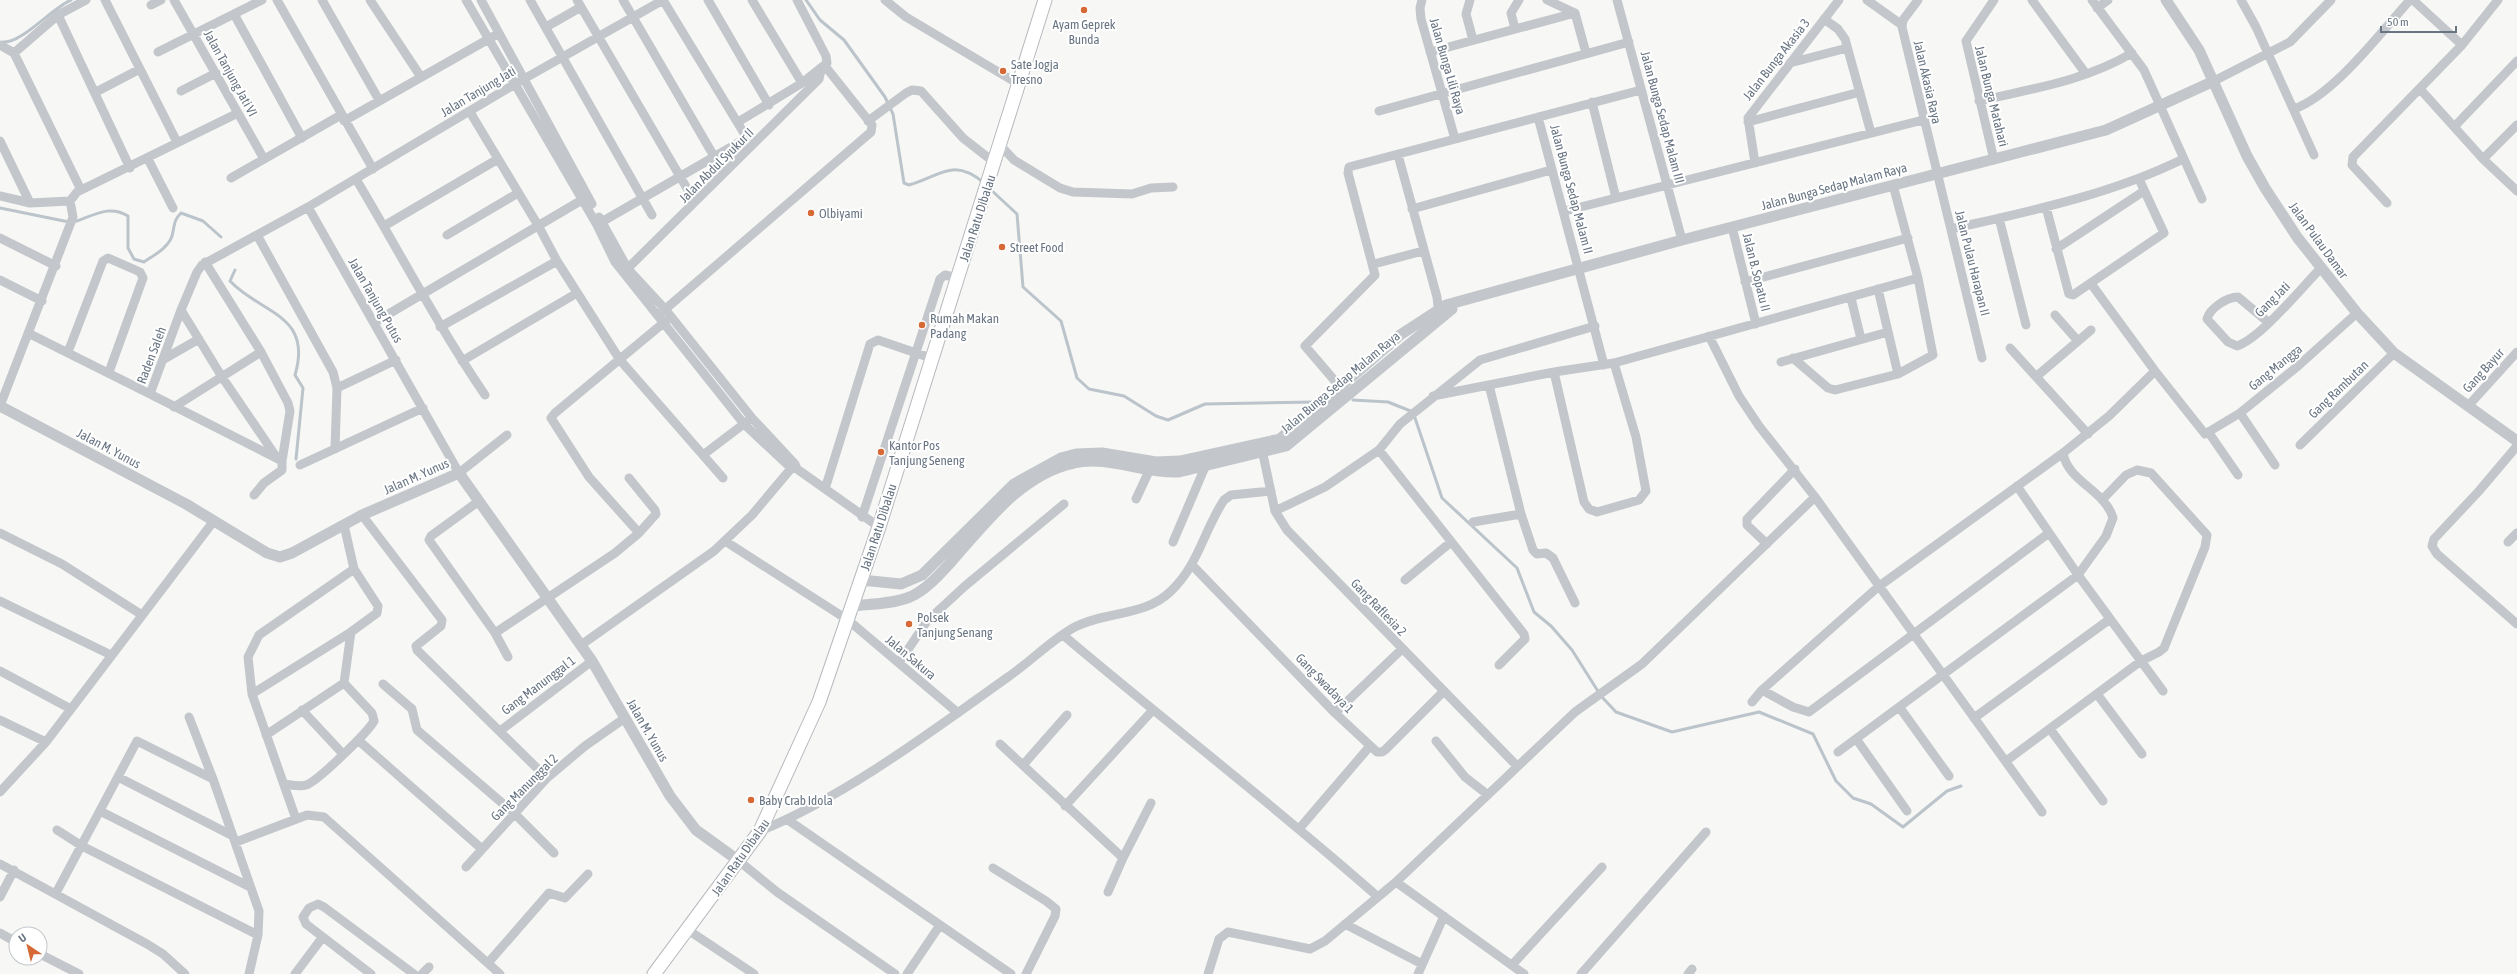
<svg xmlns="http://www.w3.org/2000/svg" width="2517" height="974" viewBox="0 0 2517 974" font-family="'Asap Condensed',sans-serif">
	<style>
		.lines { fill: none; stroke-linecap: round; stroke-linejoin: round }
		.stream { stroke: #bbc4ca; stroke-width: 3 }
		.secondary-casing { stroke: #b6babe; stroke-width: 15 }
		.minor { stroke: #c3c6ca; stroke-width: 9 }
		.tertiary { stroke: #c3c6ca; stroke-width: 11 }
		.secondary { stroke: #fff; stroke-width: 13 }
		.poi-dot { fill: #d66936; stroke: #fff; stroke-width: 1.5 }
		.labels { text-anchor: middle; stroke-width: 4; stroke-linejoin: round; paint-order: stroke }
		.poi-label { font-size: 13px; fill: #697583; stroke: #fff; text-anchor: start }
		.street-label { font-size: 13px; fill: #697583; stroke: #fff }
	</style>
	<rect width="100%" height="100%" fill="#f7f7f5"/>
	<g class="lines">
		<path class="stream" d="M806,0L820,20L844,40L885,97L893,114L904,183L909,185C941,176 953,157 984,183
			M3,42C21,44 52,8 71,0
			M989,188L1017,214L1023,287L1061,321L1077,378L1089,389L1124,396L1156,416L1168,420L1205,404L1314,402
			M0,208L69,222
			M74,222C93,216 109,204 128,216V248L134,259L144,262C154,255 168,248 172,236C175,225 173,221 181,213L203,221L221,237
			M235,270L230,281C261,314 313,314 295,375L303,388L296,459
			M1353,400L1388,402L1413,412L1442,498L1517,568L1534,612L1551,626L1572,650L1601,696L1616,712L1672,732L1759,712L1813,734L1836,781L1853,798L1871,804L1903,827L1947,791L1961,786"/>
		<defs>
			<path id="secondary" d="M654,974L760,831L819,702L879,527L1045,0"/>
		</defs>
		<use href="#secondary" class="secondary-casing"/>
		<path class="minor" d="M105,0L177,142
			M174,0L264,159
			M277,0L373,169
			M322,0L379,100
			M370,0L421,77
			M466,0L597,225L615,262L744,424L791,468L797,469L879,527
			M481,0L592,204
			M530,0L652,215
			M577,0L692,197
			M623,0L715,158
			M708,0L769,105
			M752,0L802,83
			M885,0L906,17L1020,85
			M1422,0L1420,8L1421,19L1455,139
			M1470,0L1466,14L1473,40
			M1547,0L1575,13L1586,53
			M1617,0L1682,240
			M1867,0L1902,25
			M1918,0L1903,20L1902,27L1982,358
			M1994,0L1966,41L1994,160
			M2032,0L2086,74
			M2092,0L2144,70L2202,199
			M2241,0L2256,27L2314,155
			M2413,0L2462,45
			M151,5L161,0
			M2097,8L2108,0
			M234,14L302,138
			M58,15L130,168
			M1824,19L1838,29L1845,39L1871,133
			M546,27L581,7
			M1515,29L1511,13L1519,0
			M0,45L14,53L58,15L86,0
			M158,52L262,0
			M1430,52L1575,13
			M14,53L81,190
			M1790,63L1847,48
			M2214,81L2290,42L2331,0
			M2420,89L2483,159L2517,191
			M181,91L216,73
			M96,92L140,69
			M1979,101C2031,89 2085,81 2132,53
			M1592,102L1616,198
			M2294,109C2334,95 2381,32 2410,0
			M1379,111L1629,42
			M470,112L539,227L557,261L620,360L723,478
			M1538,117L1604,365
			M344,121L494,36
			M868,121L906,93L912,90L921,91L963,138L995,163
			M738,122L802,83L827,63L826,56L797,0
			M1748,122L1860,92
			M2454,127L2517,61
			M0,141L30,203
			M1000,145L1014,160L1060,188L1073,192L1132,194L1151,188L1173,187
			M1398,155L1437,297L1439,316
			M148,159L173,208
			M2483,159L2517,125
			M1755,163L1748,118L1839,0
			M231,178L341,115
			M356,179C399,251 438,326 485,395
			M0,196L30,203L70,201L77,192L238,113
			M2387,203L2352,165L2353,157L2462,45L2498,0
			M308,207L459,473L507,435
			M2046,207L2069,294L2073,295L2164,233L2139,179
			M1412,209L1551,170
			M1565,211L1923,120
			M599,217L628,269L665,309L752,418L795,464L797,469
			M1999,218L2026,325
			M598,224L745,139V135L663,0
			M384,226L498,159
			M1732,227L1756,324
			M1951,229C2030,211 2110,195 2183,159
			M257,235L333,372L337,388L335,449
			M447,235L518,193
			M0,238L56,266
			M2056,249L2144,191
			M205,262L261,352L288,403L290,411L282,461
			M1374,264L1423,251
			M624,272L819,79L821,70
			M0,280L42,301
			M1745,282L1908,238
			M2092,285L2155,371L2205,434L2240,413L2298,366L2357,313
			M1878,289L1898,374
			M1851,298L1861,339
			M181,310L222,377L275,455
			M662,312L871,132L872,125L825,66
			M2055,315L2078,341
			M375,322L587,197
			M2268,322L2238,297C2227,297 2210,308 2207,319L2228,342L2237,346C2261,338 2302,287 2321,268
			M440,327L557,261
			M30,334L150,394L181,310L197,272L202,265L308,207L515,84L663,0
			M1709,336L1739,396L1759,426L1815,497L2042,812
			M2010,348L2088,434
			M68,352L103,261L108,258L140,272L143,278L109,372
			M1793,358L1828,388L1835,390L1898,374L1933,355L1918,278L1893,185
			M164,359L199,339
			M462,361L577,293
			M1781,362L1888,332
			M1554,372L1584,502L1589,509L1597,512L1639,500L1646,491L1636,437L1614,363
			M2037,376L2091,330
			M1489,385L1521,514L1533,550L1537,554L1546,553L1553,558L1575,603
			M337,388L396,360
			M1341,388L1305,346L1375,275L1348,173L1349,167L1641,90
			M150,394L282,461V470L264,483L254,495
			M1433,396L1554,372L1614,363L1918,278
			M2469,405L2517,352
			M0,406L73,217L70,201
			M174,407L261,352
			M2240,413L2275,465
			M2209,433L2238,475
			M1261,445L1275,511L1287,530L1517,766
			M2300,445L2394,353
			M2517,446L2479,491L2434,539L2432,546L2437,554L2517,624
			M1379,450L1524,634L1525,639L1499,665
			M703,455L749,420
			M300,465L423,408
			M629,478L655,510L656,514L639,533
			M2017,486L2078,575L2163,691
			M825,489L870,344L878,340L931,358
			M1136,499L1149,471
			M479,501L431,536L429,540L495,633L508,657
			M1275,511L1325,487L1379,450L1400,424L1480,360L1595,326
			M362,515L442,620L441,626L416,646L417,650L547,778
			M862,517L940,279L945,275L958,278
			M1473,522L1521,514
			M0,533L62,564L142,615
			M725,541L848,620L958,713
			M1173,542L1205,467
			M2508,542L2517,533
			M1767,544L1747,525V519L1795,469
			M1192,565L1335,713L1377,752H1382L1385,750L1444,691
			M1405,580L1451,542
			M0,601L111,655
			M495,633L615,553L639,533L589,477L551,418L555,413L667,320
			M1063,635C1167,723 1275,806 1377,896
			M581,645L714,551L752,515L794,465
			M899,663L927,621L965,586L1064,504
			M0,671L71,709
			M383,684L412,709L417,730L515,814L554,853
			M1762,690L1793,707L1809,712L2049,533
			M252,694L351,632L377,613L378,606L354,569L344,525
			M2097,694L2142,754
			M1752,702L1762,690L1878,587L2063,453
			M1900,708L1949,776
			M302,710L343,754
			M1335,713L1402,649
			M189,717L213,779L259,911L258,935L249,974
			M1974,718L2110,619
			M0,720L46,742
			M2050,729L2103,801
			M500,731L592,661
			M266,735L344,683
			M358,740L482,849
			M1857,740L1907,811
			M1436,741L1465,777L1488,795
			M1000,744L1123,858
			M1838,752L2078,575L2106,536L2113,518C2105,490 2068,482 2063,453L2109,416L2155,371
			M2006,761L2141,661L2159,652L2164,648L2205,547L2207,535L2151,473L2137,470L2126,475L2102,500
			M1023,765L1067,715
			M118,777L233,836
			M284,784C291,785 300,787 306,785C317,782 368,732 374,721L372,713L344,683L351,632
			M0,792L46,742L213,522
			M1065,806L1152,711
			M100,811L250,887
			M296,819L252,694L248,657L259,635L354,569
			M788,820L1011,974
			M1299,829L1370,746
			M57,830L82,846L258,935
			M760,831C846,796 932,731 1008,677C1030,662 1050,641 1073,628C1104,611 1145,617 1171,591C1198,566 1204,530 1224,500L1231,495L1271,491
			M236,842L307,815L324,817L500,974
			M739,861L777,892L895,974
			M0,864L147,944L163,954L185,974
			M466,867L547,778L585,746L625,718
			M993,868L1046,901L1056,909L1055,916L1026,974
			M1396,882L1524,974
			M1108,892L1123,858L1151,803
			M56,893L137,741L213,779
			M0,897L14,870
			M1345,924L1422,964
			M688,930L754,974
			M0,933L16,942
			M40,954L79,974
			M488,963L549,893L565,898L588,874
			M1512,965L1602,867
			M295,974L322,938
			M371,974L306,924L303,917L309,908L318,904L324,907L414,974
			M422,974L429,967
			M907,974L940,925
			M1208,974L1219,939L1228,932L1310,949L1325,941L1396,882L1575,712L1642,664L1815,497
			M1418,974L1444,916
			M1581,974L1706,832
			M1688,974L1692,969"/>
		<path class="tertiary" d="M2166,0L2199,50L2247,156L2265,188L2297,237L2357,313L2394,353L2517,441
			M0,406L186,504L267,553L280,557L292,553L362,515L459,473L592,661L670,796L696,830L739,861
			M861,580L901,584L922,575L1014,484L1061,458L1076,454L1102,453L1156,462L1180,461L1280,439L1400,335L1446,305L1682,240L2106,130L2214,81
			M853,606C872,604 892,604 910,597C926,590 939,575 951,562C985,524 1021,474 1074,463C1108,455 1144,474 1179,472L1286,446L1452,309"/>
		<use href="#secondary" class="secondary"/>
	</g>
	<g class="poi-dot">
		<circle cx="1084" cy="10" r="4"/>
		<circle cx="1003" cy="71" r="4"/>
		<circle cx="811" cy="213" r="4"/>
		<circle cx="1002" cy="247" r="4"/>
		<circle cx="922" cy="325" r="4"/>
		<circle cx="881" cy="452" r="4"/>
		<circle cx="909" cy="624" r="4"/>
		<circle cx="751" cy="800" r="4"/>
	</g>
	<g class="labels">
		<g class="poi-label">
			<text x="1084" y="29" text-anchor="middle">Ayam Geprek<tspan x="1084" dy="15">Bunda</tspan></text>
			<text x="1011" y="69">Sate Jogja<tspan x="1011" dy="15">Tresno</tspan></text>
			<text x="819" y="218">Olbiyami</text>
			<text x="1010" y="252">Street Food</text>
			<text x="930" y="323">Rumah Makan<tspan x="930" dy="15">Padang</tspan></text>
			<text x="889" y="450">Kantor Pos<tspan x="889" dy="15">Tanjung Seneng</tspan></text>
			<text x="917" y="622">Polsek<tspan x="917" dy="15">Tanjung Senang</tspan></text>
			<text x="759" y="805">Baby Crab Idola</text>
		</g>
		<g class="street-label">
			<text transform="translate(1776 59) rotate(-52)" y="5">Jalan Bunga Akasia 3</text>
			<text transform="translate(1448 66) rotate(74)" y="5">Jalan Bunga Lili Raya</text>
			<text transform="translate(231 73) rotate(61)" y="5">Jalan Tanjung Jati VI</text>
			<text transform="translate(1928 82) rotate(77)" y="5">Jalan Akasia Raya</text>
			<text transform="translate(478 91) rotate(-31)" y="5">Jalan Tanjung Jati</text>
			<text transform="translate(1992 96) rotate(76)" y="5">Jalan Bunga Matahari</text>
			<text transform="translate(1663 117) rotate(75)" y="5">Jalan Bunga Sedap Malam III</text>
			<text transform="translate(716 165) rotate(-45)" y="5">Jalan Abdul Syukur II</text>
			<text transform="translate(1834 186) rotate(-15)" y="5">Jalan Bunga Sedap Malam Raya</text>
			<text transform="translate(1572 189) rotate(75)" y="5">Jalan Bunga Sedap Malam II</text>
			<text transform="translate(977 218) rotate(-72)" y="5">Jalan Ratu Dibalau</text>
			<text transform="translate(2319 240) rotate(54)" y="5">Jalan Pulau Damar</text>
			<text transform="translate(1973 263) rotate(76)" y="5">Jalan Pulau Harapan II</text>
			<text transform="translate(1757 272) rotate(76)" y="5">Jalan B. Sopatu II</text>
			<text transform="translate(2272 299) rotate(-45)" y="5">Gang Jati</text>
			<text transform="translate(376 300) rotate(60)" y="5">Jalan Tanjung Putus</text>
			<text transform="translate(151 355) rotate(-69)" y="5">Raden Saleh</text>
			<text transform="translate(2275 367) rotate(-39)" y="5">Gang Mangga</text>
			<text transform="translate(2483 370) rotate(-48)" y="5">Gang Bayur</text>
			<text transform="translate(1340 382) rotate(-40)" y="5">Jalan Bunga Sedap Malam Raya</text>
			<text transform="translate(2338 389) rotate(-44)" y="5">Gang Rambutan</text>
			<text transform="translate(109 448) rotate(28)" y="5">Jalan M. Yunus</text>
			<text transform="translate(416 476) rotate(-24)" y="5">Jalan M. Yunus</text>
			<text transform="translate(878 527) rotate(-72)" y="5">Jalan Ratu Dibalau</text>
			<text transform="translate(1379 607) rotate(46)" y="5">Gang Raflesia 2</text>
			<text transform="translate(911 657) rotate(40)" y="5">Jalan Sakura</text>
			<text transform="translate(1325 683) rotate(46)" y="5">Gang Swadaya 1</text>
			<text transform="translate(538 685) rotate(-37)" y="5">Gang Manunggal 1</text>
			<text transform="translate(648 730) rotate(60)" y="5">Jalan M. Yunus</text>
			<text transform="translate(524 787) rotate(-45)" y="5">Gang Manunggal 2</text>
			<text transform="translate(740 857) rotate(-55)" y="5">Jalan Ratu Dibalau</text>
		</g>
	</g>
	<g transform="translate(28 946) rotate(325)"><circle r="19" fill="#ffffff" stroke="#c3c8cd"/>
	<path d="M0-3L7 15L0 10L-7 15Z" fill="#d66936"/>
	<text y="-6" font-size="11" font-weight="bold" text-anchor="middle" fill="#697583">U</text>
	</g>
	<path d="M2381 26v6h75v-6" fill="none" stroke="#697583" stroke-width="2"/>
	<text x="2387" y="26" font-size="12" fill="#697583" stroke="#ffffff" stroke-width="3" paint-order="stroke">50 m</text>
</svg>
